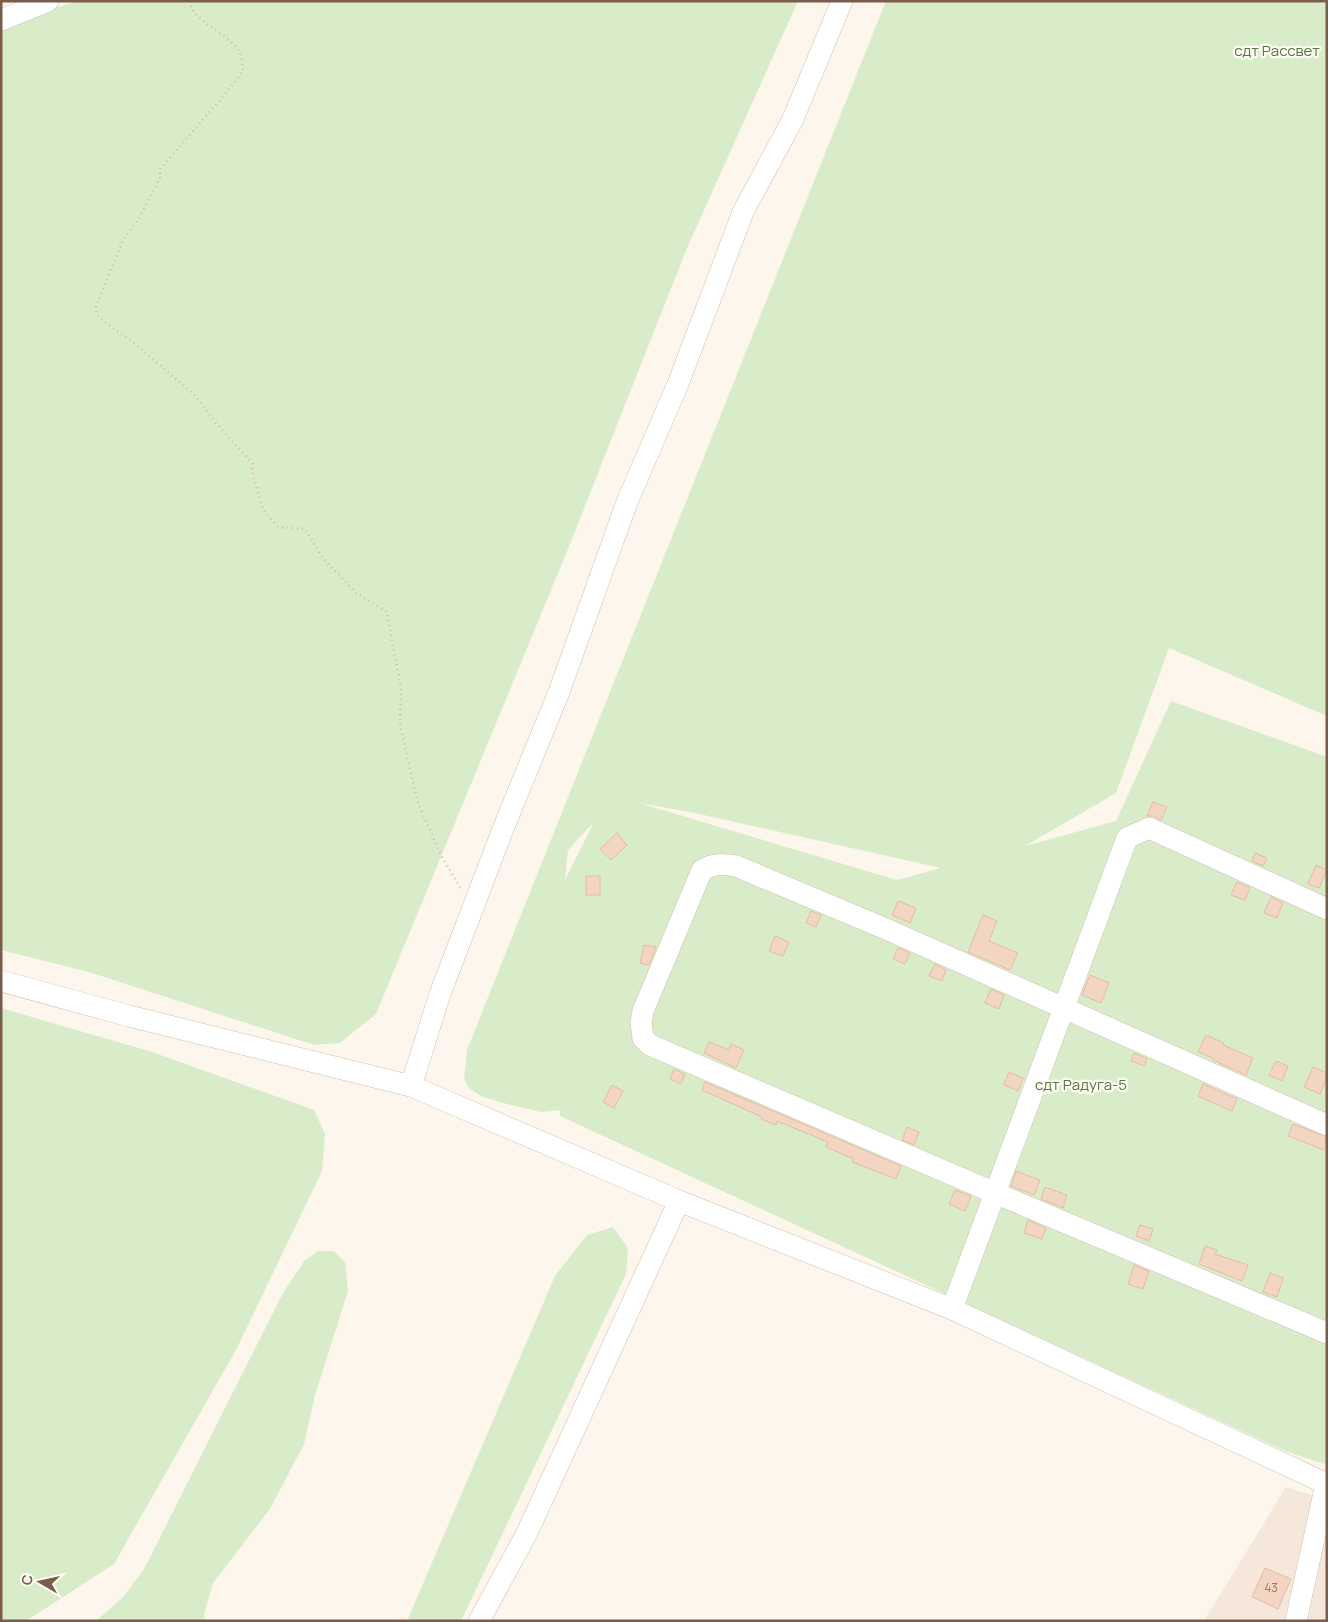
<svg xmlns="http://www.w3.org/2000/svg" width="1328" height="1622" viewBox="0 0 1328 1622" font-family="Manrope,sans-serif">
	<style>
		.residential { fill: #f5e8da }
		.green { fill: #d8ecc9; fill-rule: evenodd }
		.building { fill: #f3d5c3; stroke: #e6bba3 }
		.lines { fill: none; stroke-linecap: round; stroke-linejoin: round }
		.minor-casing { stroke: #d1beb0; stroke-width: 22 }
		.path { stroke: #d9b8a5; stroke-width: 2.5; stroke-dasharray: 1 4; stroke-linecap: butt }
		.minor { stroke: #fff; stroke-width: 21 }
		.labels { text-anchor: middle; stroke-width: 4.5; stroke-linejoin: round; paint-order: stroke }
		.number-label { font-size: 12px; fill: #987a6a }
		.park-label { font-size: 15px; fill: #537a41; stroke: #fffaf3 }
	</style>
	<rect width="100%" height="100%" fill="#fdf6ec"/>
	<path class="residential" d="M1286,1487L1327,1500V1621H1204Z"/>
	<path class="green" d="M76,1H798L687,248L568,549L376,1014L340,1043L314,1045L89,972L1,950V26Z
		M886,1H1327V716L1169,648L1116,793L1025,846L1116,821L1171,701L1327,757V1465L1285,1451L560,1116V1110L541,1112L499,1102L481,1096L469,1088L464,1079L467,1050ZM639,803L690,812L941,868L897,880ZM593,823V824L565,880L568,850Z
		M1,1008L152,1052L314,1110L325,1134L322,1171L237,1348L114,1564L26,1621H1Z
		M613,1227L628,1248L626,1274L461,1621H407L555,1276L587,1235Z
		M318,1251H334L345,1262L348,1291L315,1395L304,1444L270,1509L213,1583L204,1614L205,1621H96L124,1596L144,1569L283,1293L305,1260Z"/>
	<path class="building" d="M1153,802L1167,807L1161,820L1154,816H1147Z
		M617,833L627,845L611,860L600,849Z
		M1255,853L1267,858L1263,866L1252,861Z
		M1316,865L1327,870L1319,888L1308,884Z
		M586,876H600V895H586Z
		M1237,882L1250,888L1245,900L1231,895Z
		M1271,897L1283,903L1277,918L1264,913Z
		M898,901L916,908L910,923L892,915Z
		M811,911L821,915L816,927L806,923Z
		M983,915L997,921L989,941L1018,953L1010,970L968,952Z
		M775,936L789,942L783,956L769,951Z
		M644,945L656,947L649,965L640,963Z
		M898,948L910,953L905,964L893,959Z
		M935,964L946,970L942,981L929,976Z
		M1090,975L1109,983L1101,1003L1082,995Z
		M991,989L1004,995L999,1009L985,1003Z
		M1206,1035L1224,1043L1223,1045L1253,1058L1246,1075L1213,1060V1058L1198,1052Z
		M709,1042L729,1050L731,1044L744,1050L736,1068L704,1053Z
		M1134,1053L1147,1059L1144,1066L1131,1061Z
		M1276,1061L1288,1066L1282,1081L1269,1075Z
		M1313,1067L1327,1073V1077L1320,1094L1304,1087Z
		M674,1069L685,1074L681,1084L670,1079Z
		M1009,1072L1023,1078L1018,1091L1004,1085Z
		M705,1082L901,1166L896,1179L852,1162L854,1159L826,1147L828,1142L777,1121L776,1125L761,1119L762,1117L702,1090Z
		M1203,1084L1237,1099L1232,1111L1198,1096Z
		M612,1085L623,1091L614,1108L603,1102Z
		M1293,1124L1327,1137V1151L1288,1136Z
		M907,1127L919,1132L914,1145L902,1140Z
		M1016,1171L1040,1180L1034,1195L1011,1186Z
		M1045,1187L1067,1195L1063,1208L1041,1199Z
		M955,1190L971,1196L965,1211L949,1204Z
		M1028,1220L1046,1228L1042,1239L1024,1233Z
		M1140,1225L1153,1229L1149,1241L1136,1236Z
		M1205,1246L1217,1250L1215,1254L1248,1265L1242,1281L1199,1264Z
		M1134,1265L1149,1271L1143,1289L1128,1284Z
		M1270,1273L1283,1278L1277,1297L1263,1292Z
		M1265,1568L1291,1579L1278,1609L1252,1597Z"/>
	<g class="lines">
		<defs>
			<path id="minor" d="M1,20L48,1
				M1,981L129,1016L411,1086L679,1201L952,1309L1327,1484
				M411,1086L440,994L503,829L559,692L627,502L678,384L743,212L793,119L842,1
				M1327,1125L886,929L736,866C722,864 714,863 702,870L643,1011L641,1023L643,1038L650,1045L995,1193L1327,1333
				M952,1309L1127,838L1149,828L1327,909
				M479,1621L527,1533L679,1201
				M1296,1621L1326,1484"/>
		</defs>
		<use href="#minor" class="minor-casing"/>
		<path class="path" d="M189,1C193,22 228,33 239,51C242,56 242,65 243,71L222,98L159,170L161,176L139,218L123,240L95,309L99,318L135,344L196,396L214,421L253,464L252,473L264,511L278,527L305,529L322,557L356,593L387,612L401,690L400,726L418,803L442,857L461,889"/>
		<use href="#minor" class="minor"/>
	</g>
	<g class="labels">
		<g class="number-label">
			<text x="1271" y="1592">43</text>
		</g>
		<g class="park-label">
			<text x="1277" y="56">сдт Рассвет</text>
			<text x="1081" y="1090">сдт Радуга-5</text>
		</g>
	</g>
	<rect width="1328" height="1622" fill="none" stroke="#7a5c4d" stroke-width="5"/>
	<g transform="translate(40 1582) rotate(279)" stroke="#fffaf3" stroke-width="4" paint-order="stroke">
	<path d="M0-4L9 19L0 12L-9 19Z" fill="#7a5c4d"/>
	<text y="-8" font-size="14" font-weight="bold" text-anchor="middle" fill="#7a5c4d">С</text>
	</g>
</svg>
